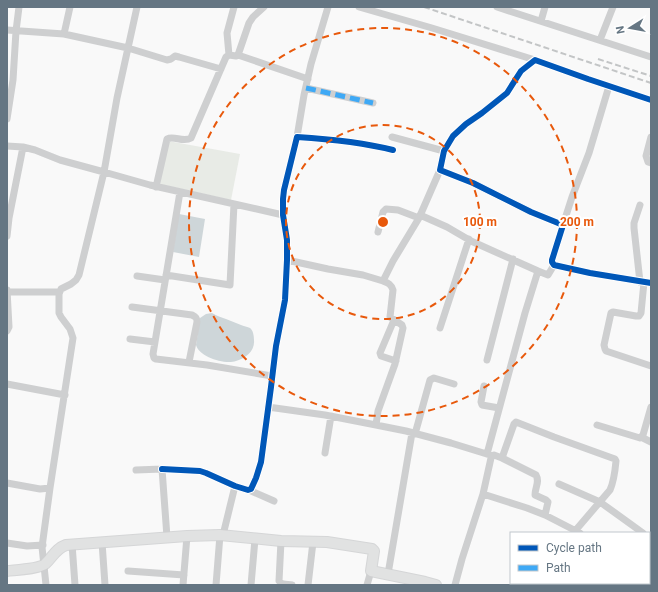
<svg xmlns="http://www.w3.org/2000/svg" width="658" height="592" viewBox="0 0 658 592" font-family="Roboto,sans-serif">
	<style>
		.green { fill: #e8ebe6 }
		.water { fill: #ced6d9 }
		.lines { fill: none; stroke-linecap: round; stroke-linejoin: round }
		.secondary-casing { stroke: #d5d6d7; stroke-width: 12 }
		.street { stroke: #cecfd0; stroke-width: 7 }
		.secondary { stroke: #e1e2e2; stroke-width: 10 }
		.rail { stroke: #c3c5c6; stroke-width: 2; stroke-dasharray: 6 3; stroke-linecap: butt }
		.quiet { stroke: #3fa9f5; stroke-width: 5; stroke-dasharray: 10 5; stroke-linecap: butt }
		.cycleway-casing { stroke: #fff; stroke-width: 8 }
		.cycleway { stroke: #0057b8; stroke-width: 6 }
		.ring { fill: none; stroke: #e8590c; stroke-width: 2; stroke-dasharray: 7 5 }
		.centre { fill: #e8590c; stroke: #fff; stroke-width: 2 }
		.ring-label { font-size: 12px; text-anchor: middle; font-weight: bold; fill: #e8590c; stroke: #fff; stroke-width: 4; stroke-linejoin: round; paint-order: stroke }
	</style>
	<rect width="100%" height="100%" fill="#f9f9f9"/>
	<path class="green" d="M168,141L240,154L231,200L160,184Z"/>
	<path class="water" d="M179,214L205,219L199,257L173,252Z
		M212,313C217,316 221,317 226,319C231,321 236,323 241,325C243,326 248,327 250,328C253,330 254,336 254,340C255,351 246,358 236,361C225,365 199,357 196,345L200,318L206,314Z"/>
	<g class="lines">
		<defs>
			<path id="secondary" d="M649,561L651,560
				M7,571C15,570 39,569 45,564C53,557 55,549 66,545L187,536L220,535L281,541L327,542L372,549L374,551L371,571L425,582L436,585
				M617,585L619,583"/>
		</defs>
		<use href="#secondary" class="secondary-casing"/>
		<path class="street" d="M137,7L117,98L104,172L150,185L283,215
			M359,7L432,28L535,60
			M497,7L651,57
			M541,21L545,7
			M7,30L64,34L128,48L167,60L171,59L175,56L179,57L221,69
			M64,34L70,7
			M600,40L613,7
			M229,55L227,33L234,7
			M238,55L308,79
			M306,88L373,103
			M651,100L588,79L535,60L521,71L507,93L482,113L466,124L453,136L444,151L440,170L473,183L531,212L563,225L552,260V262L554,265L590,273L651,283
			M7,119L13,80L16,31L19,7
			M297,137L304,95L311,64L328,7
			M392,137L444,151
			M651,137L646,156L648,162L651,163
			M7,146L23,147L35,150L60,160L104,172L79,275L76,280L71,284L61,289L59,294V313L61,317L70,329L73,338L50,488
			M156,187L167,139C174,135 183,143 191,138L226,57L229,55L236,56L238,55L249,23L253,17L264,7
			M180,192L153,354L154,358L156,359L207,365L272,376
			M420,215L447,227L471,241L538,271
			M563,225L572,197L589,153L609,86
			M378,232L383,212L386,209L398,210L419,218
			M7,236L9,218L23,147
			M287,260L328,269L363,275L383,281L393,261L419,218L440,170
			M166,275L230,285L234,204
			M137,276L165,280
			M383,281C388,283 391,284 393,290L390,317L402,325L403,328L395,364L378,411L376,425L406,431L451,443L490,455L491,458L483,494L527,508L545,515L580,533
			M640,282L634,228V223L640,205
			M644,282L641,313L639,316H636L613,312L611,313L604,345L605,349L606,351L651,366
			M7,290L9,327L7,331
			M7,292H59
			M132,307L192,315C196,317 197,318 197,322L189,362
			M394,320L380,353L381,356L396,361
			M440,328L469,239
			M130,339L155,342
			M487,360L513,259
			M7,384L65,395
			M484,386L481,402L482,405L499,408
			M268,407L325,415L376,425
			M597,425L640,438L643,435L651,407
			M415,434L430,380L434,378L454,384
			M641,437L651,442
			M325,453L331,416
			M487,454L525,313L538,271L548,275L554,265
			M491,456L494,455L502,458L536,475C540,482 535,487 535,495L546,500L548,502L545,515
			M502,458L514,424L516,422L554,437L615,459L616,461C615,472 614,481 610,490L575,531
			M162,469L200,471L206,473L235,486L248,490L251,489L256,478L261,462L271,387L276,346L285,300L287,260V240L283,215V199L284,190L297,137C329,139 361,142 393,150
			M136,470L162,469L167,537
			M7,483L40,489L50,488L42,547L46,585
			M559,484L600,502L643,533
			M249,490L274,501
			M223,535L235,486
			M649,537L651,538
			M281,541L279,581C281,585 288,584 292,585
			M102,542L105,585
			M7,543L27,546L43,545
			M72,544L75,585
			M128,571L184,575
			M388,574L412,433
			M183,585L187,536
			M216,585L220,535
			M251,585L255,539
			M308,585L313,542
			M367,585L371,571
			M455,585L462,559L483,494
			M516,585L517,583"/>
		<use href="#secondary" class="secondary"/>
		<path class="rail" d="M424,7L651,83
			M598,59L651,76"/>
		<path class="quiet" d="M306,88L373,103"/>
		<defs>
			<path id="cycleway" d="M651,100L588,79L535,60L521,71L507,93L482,113L466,124L453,136L444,151L440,170L473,183L531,212L563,225L552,260V262L554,265L590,273L651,283
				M162,469L200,471L206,473L235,486L248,490L251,489L256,478L261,462L271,387L276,346L285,300L287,260V240L283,215V199L284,190L297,137C329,139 361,142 393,150"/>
		</defs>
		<use href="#cycleway" class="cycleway-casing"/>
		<use href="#cycleway" class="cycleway"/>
	</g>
	<g class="ring">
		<circle cx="383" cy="222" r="97"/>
		<circle cx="383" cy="222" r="194"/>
	</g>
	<circle cx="383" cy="222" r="6" class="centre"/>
	<g class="ring-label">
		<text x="480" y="226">100 m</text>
		<text x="577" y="226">200 m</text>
	</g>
	<rect width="658" height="592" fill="none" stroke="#657683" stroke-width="16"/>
	<rect x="510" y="532" width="140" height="52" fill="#ffffff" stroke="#c1c8cd"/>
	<rect x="518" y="545" width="20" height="6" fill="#0057b8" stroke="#c1c8cd"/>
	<text x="546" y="552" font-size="12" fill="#657683">Cycle path</text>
	<rect x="518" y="565" width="20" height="6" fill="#3fa9f5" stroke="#c1c8cd"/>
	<text x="546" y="572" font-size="12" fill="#657683">Path</text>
	<g transform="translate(630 28) rotate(259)" stroke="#ffffff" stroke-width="3" paint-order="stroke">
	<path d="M0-3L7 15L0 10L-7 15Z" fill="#657683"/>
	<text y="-6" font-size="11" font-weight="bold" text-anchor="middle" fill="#657683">N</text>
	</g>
</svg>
